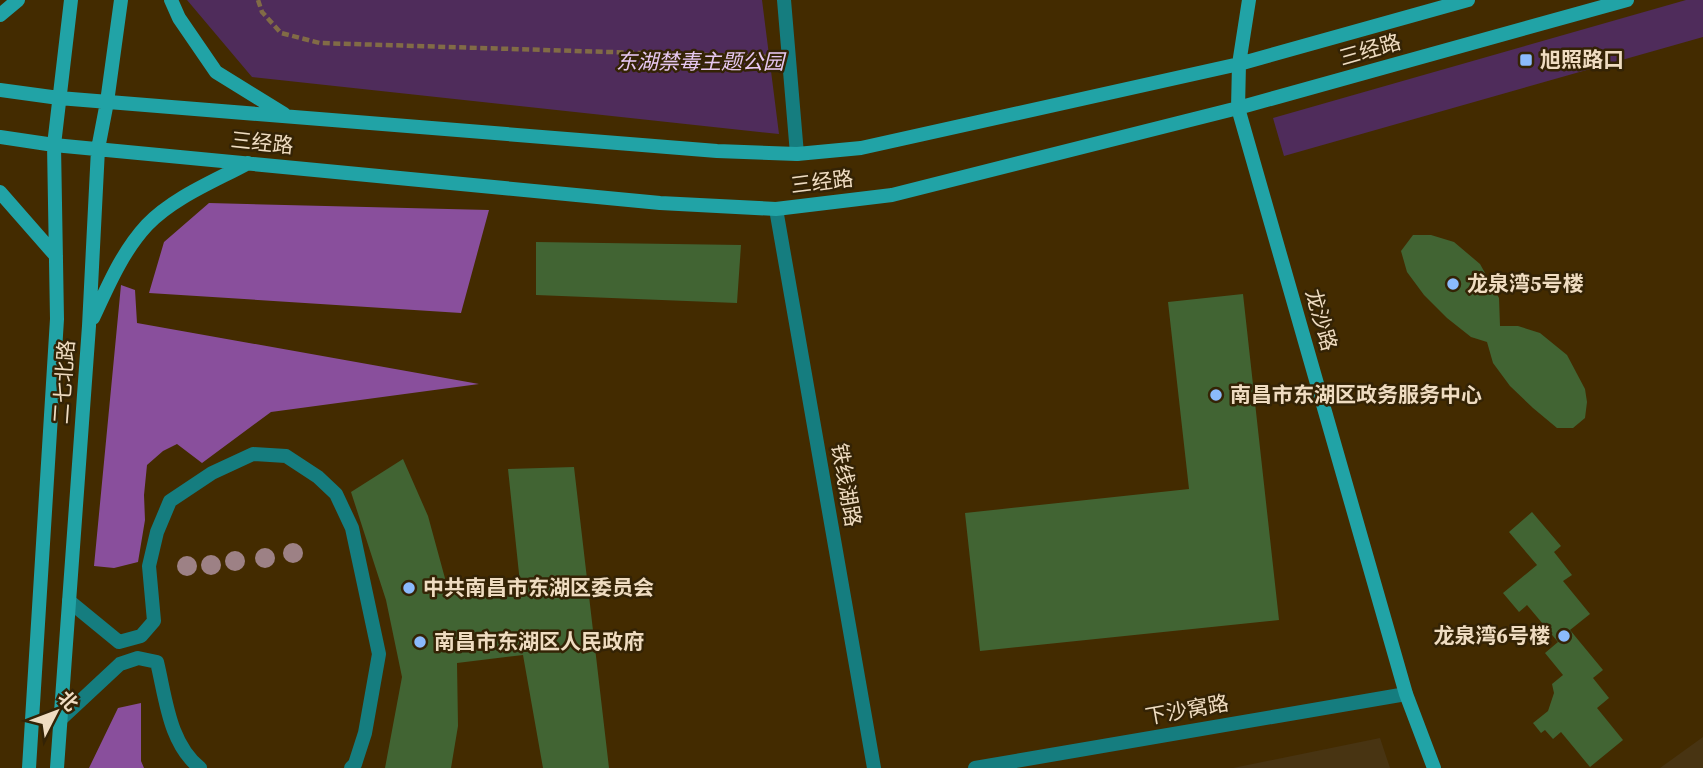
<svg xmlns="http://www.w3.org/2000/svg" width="1703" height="768" viewBox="0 0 1703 768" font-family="'Source Serif 4','Noto Sans SC',serif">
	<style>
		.built { fill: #483412 }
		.green { fill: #4f2c5b }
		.forest { fill: #894f9c }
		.building { fill: #416433 }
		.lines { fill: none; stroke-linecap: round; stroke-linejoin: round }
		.path { stroke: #816b46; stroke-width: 4.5; stroke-dasharray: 7 3.5; stroke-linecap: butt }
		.lane { stroke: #157d7f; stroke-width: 14 }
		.street { stroke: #157d7f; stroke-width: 14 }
		.secondary { stroke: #21a3a6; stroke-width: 14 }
		.tree { fill: #9d8185 }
		.poi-dot { fill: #8bbafc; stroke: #342305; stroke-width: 2.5 }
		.labels { text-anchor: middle; stroke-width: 5; stroke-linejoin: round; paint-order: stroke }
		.street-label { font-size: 21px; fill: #efdcc1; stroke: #342305 }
		.poi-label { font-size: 21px; font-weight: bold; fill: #efdcc1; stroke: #342305; text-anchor: start }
		.park-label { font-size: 21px; font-style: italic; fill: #e7c8f1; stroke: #342305 }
	</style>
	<rect width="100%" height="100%" fill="#432b00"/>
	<path class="built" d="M1703,737V768H1660Z
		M1380,738L1390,768H1233Z"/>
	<path class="green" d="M187,0H762L779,134L252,77Z
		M1686,0H1703V37L1284,156L1273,118Z"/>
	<path class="forest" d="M209,203L489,210L461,313L149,293L164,242Z
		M121,285L135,290L137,323L479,384L271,412L202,463L177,444L163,451L147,465L144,495L145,520L138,562L114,568L94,566Z
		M141,703V761L144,768H89L118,708Z"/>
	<path class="building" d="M1413,235H1431L1454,242L1480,264L1499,298L1500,326H1518L1540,333L1567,355L1585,389L1587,402L1585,418L1573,428H1557L1533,408L1510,386L1493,363L1487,342L1471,337L1447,318L1424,295L1407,272L1401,251Z
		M536,242L741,245L737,303L536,295Z
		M1243,294L1279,620L980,651L965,513L1189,489L1168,302Z
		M403,459L428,516L449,593L520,583L508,469L574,467L609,768H543L523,655L457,663L458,726L451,768H385L402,677L386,600L351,492Z
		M1532,512L1561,546L1554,552L1572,575L1563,581L1590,614L1570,630L1603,670L1593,678L1609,698L1597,708L1623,740L1590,767L1561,732L1553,739L1545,730L1541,733L1533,723L1548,711L1554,693L1552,684L1563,675L1545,653L1558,642L1527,605L1519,612L1503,593L1537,565L1509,532Z"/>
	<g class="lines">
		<path class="path" d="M258,0L262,12L281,33L320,43L770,57"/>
		<path class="lane" d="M784,0L797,154"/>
		<path class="street" d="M776,209L874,768
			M69,601L119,642L141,636L154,621L149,566L157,532L170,501L212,473L253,454L286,456L318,477L336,494L352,528L379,654L365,733L355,764L351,768
			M61,719L120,664L138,658L157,662C166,699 169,743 200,768
			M975,768L1406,694"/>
		<path class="secondary" d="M171,0L179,18L216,72L284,114
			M1249,0L1239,64L1238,108L1406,694L1434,768
			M0,15L18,0
			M0,90L59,98L717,151L797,154L861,148L1239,64L1468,0
			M0,137L54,145L660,203L776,209L892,195L1238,108L1627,0
			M0,192L56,256
			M93,318C108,286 122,252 147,225C174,197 215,181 248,163
			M29,768L57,319L54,145L71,0
			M57,768L89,326L98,149L107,102L121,0"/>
	</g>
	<g class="tree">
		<circle cx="293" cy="553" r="10"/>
		<circle cx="265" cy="558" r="10"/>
		<circle cx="235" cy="561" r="10"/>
		<circle cx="211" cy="565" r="10"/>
		<circle cx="187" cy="566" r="10"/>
	</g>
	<g class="poi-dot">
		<rect x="1519" y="53" width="14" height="14" rx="3.5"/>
		<circle cx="1453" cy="284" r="7"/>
		<circle cx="1216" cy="395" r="7"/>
		<circle cx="409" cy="588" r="7"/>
		<circle cx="1564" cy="636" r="7"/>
		<circle cx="420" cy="642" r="7"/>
	</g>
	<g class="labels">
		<g class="street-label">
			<text transform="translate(1370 50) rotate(-16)" y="7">三经路</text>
			<text transform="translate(262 143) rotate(6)" y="7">三经路</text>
			<text transform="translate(822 182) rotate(-7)" y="7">三经路</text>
			<text transform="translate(1321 320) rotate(74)" y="7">龙沙路</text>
			<text transform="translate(64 382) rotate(-86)" y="7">二七北路</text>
			<text transform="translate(846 485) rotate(80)" y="7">铁线湖路</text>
			<text transform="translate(1187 710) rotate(-10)" y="7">下沙窝路</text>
		</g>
		<g class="poi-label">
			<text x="1540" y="67">旭照路口</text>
			<text x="1467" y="291">龙泉湾5号楼</text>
			<text x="1230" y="402">南昌市东湖区政务服务中心</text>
			<text x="423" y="595">中共南昌市东湖区委员会</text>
			<text x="1550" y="643" text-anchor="end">龙泉湾6号楼</text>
			<text x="434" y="649">南昌市东湖区人民政府</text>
		</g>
		<g class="park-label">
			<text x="700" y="69">东湖禁毒主题公园</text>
		</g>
	</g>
	<g transform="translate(56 712) rotate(48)" stroke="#342305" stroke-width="5" paint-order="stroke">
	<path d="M0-5L12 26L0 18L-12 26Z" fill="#efdcc1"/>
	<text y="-10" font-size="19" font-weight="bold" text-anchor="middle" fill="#efdcc1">北</text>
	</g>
</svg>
